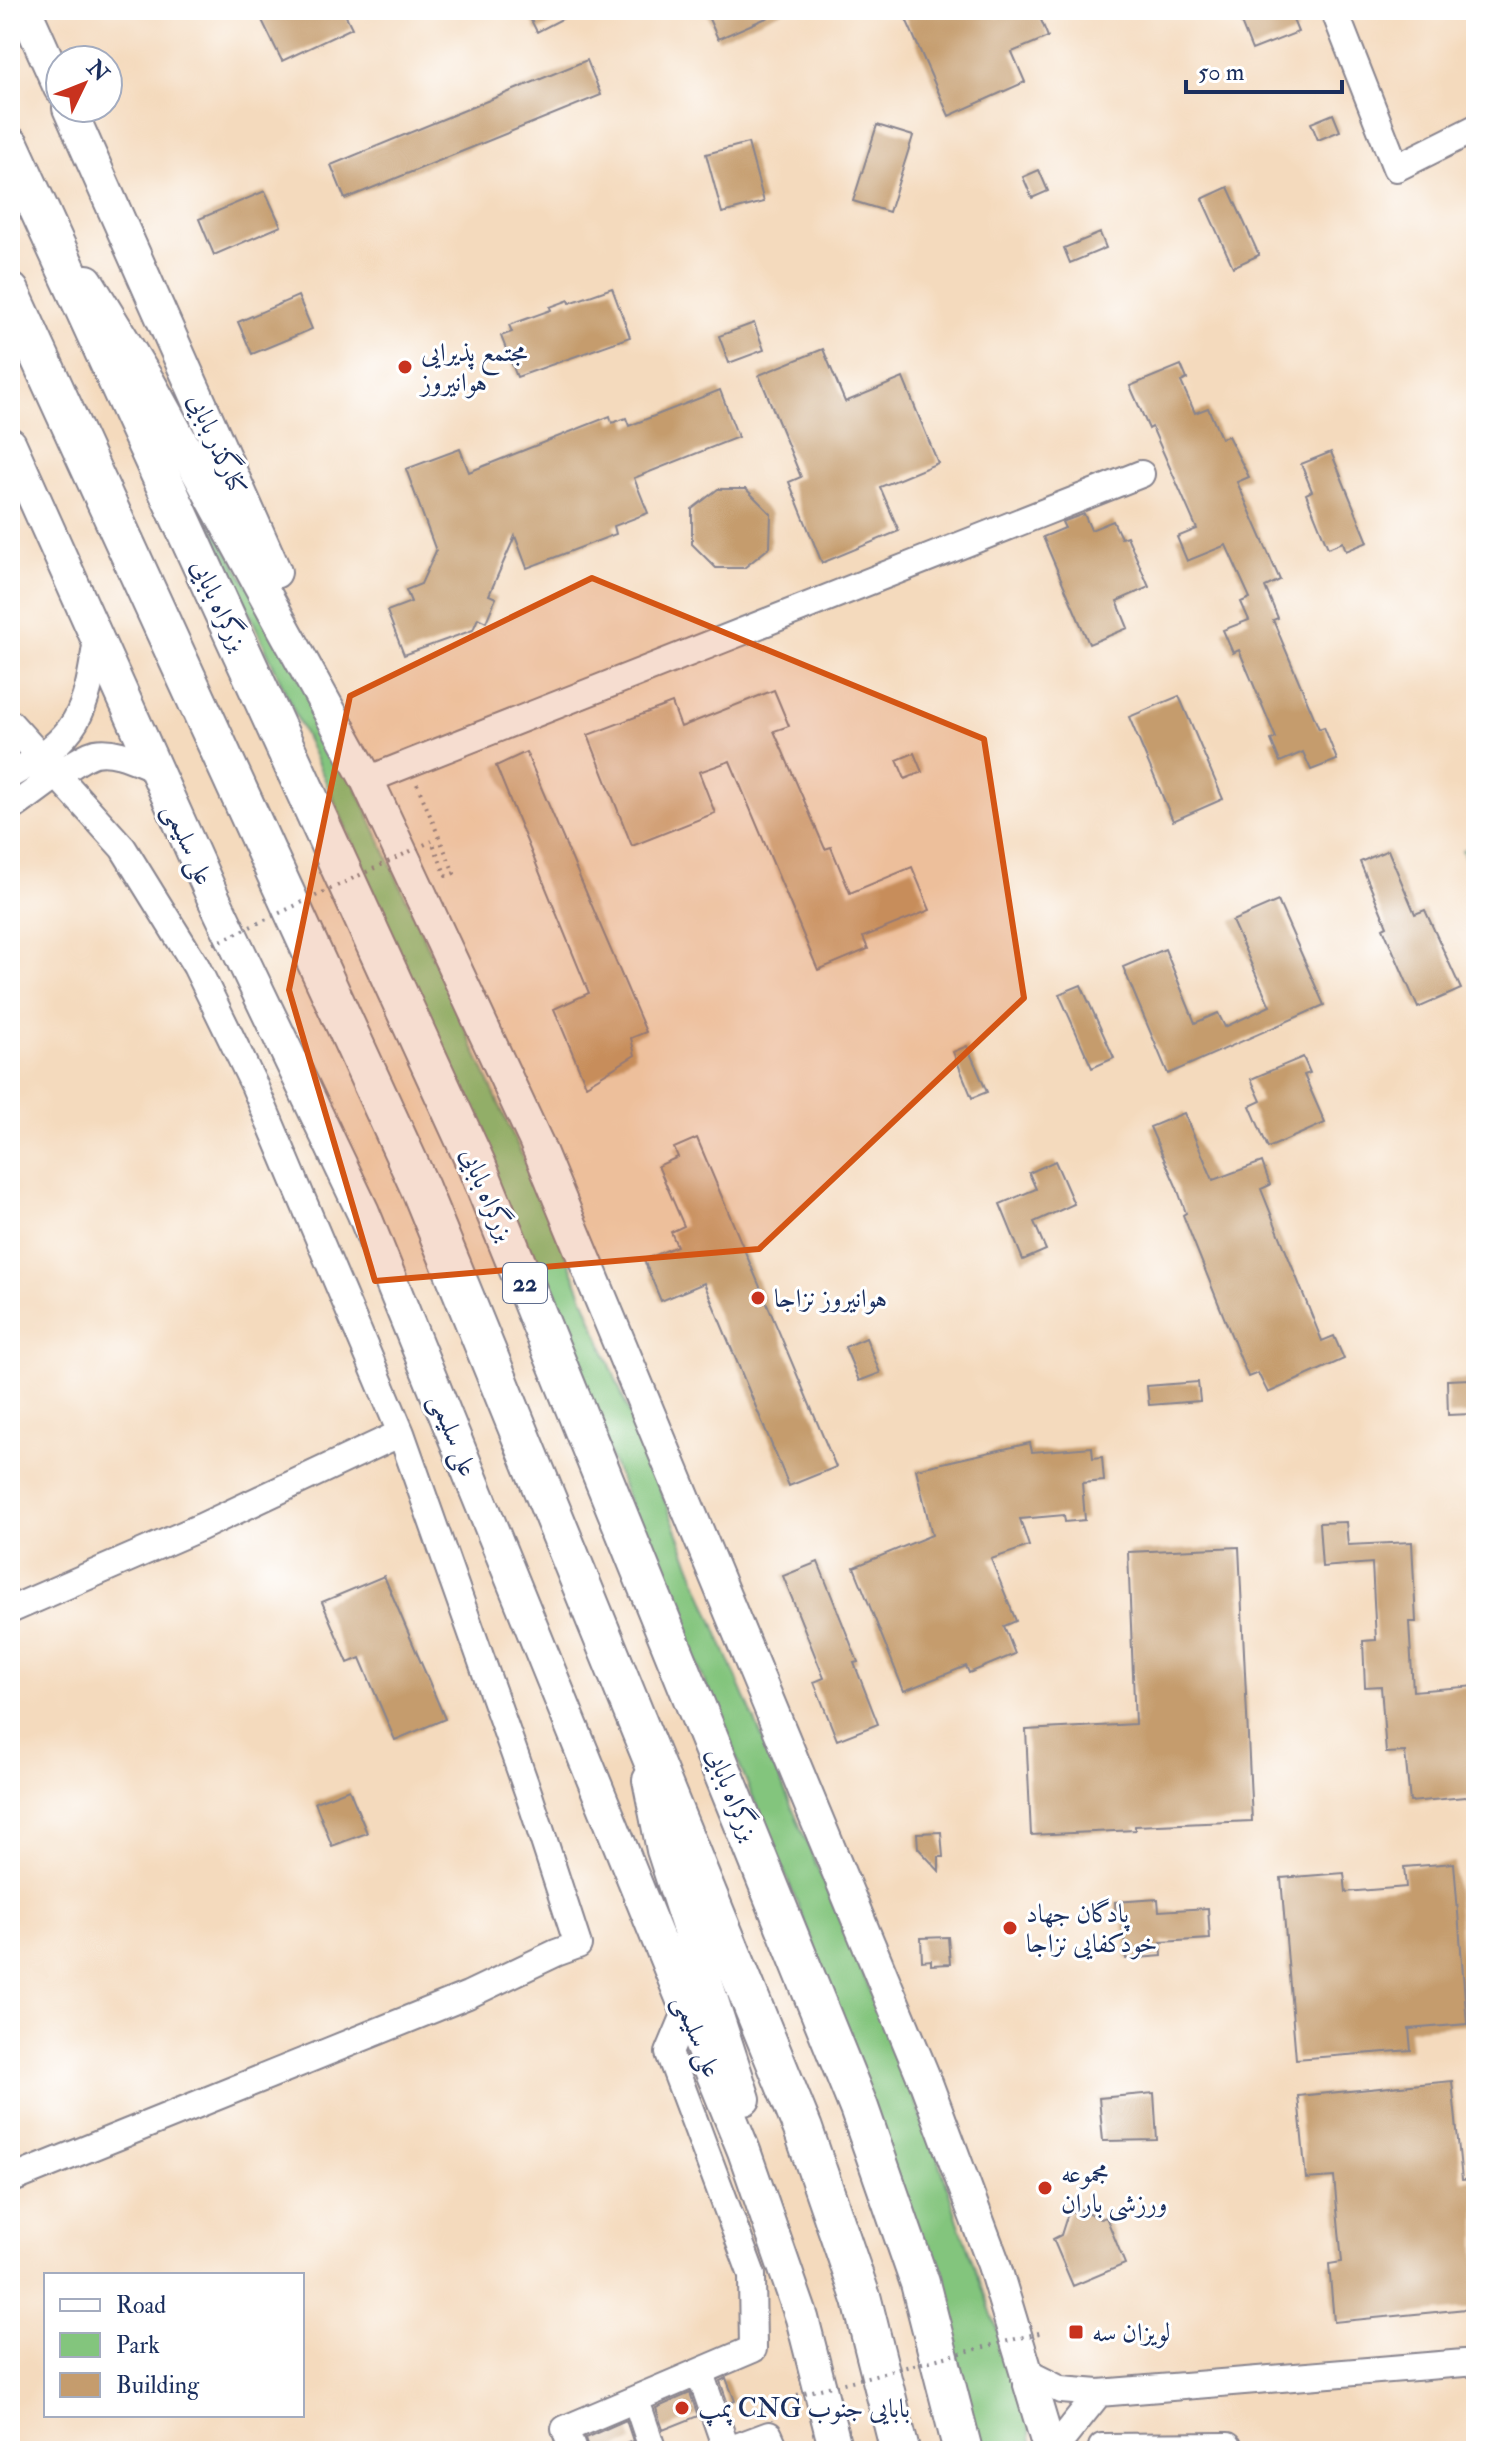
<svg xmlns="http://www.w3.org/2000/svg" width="1486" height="2461" viewBox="0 0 1486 2461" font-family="'IM FELL Double Pica',Amiri,serif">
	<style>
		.green { fill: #83c57d; stroke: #4f7a6e; stroke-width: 2 }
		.building { fill: #c59c6d }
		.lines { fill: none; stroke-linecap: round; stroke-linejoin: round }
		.minor-casing { stroke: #88848e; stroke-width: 30 }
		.major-casing { stroke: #88848e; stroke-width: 36 }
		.highway-casing { stroke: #88848e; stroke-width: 42 }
		.path { stroke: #88848e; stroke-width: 4; stroke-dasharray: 2 6; stroke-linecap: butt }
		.minor { stroke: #fff; stroke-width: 26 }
		.major { stroke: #fff; stroke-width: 32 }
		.highway { stroke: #fff; stroke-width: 38 }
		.path-bridge { stroke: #88848e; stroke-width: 4; stroke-dasharray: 2 6; stroke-linecap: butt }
		.marked { fill: #d45514; fill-opacity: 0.2; stroke: #d45514; stroke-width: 6; stroke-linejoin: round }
		.poi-dot { fill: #c8321e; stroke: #fff; stroke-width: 3 }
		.labels { text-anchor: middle; stroke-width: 6; stroke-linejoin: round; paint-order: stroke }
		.shield { fill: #fff; stroke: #5f6d8e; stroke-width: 2 }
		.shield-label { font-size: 24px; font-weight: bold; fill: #1b2f5e }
		.poi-label { font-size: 26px; fill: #1b2f5e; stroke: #fff; text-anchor: start }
		.street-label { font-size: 26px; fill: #1b2f5e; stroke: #fff }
	</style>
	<rect width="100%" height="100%" fill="#fff"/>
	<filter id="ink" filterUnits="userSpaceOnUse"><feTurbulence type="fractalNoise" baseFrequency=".0125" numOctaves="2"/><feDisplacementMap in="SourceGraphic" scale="16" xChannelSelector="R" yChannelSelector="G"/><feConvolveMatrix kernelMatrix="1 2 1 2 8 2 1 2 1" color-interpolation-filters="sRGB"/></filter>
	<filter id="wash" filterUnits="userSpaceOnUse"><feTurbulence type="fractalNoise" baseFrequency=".006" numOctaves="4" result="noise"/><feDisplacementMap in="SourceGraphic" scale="32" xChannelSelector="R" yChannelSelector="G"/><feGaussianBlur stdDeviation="1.8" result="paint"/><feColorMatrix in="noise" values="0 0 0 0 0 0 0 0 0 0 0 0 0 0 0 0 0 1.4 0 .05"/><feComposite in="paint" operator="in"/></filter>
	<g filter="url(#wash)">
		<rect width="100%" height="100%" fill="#f4dabd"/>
		<path class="green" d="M204,512L319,705L558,1235L723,1646L892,2042L940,2163L958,2221L1029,2417L1033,2451H981L822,1967L798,1905L410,978L331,793Z
			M1476,845V884L1462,850Z"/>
		<g id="blocks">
			<path class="building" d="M257,10H343L352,28L282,61Z
				M526,10H579L537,32Z
				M705,10H785L718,39Z
				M902,10H993L997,18L1017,10H1037L1048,37L1012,52L1025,82L949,116Z
				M1236,10H1289L1298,32L1252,50Z
				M587,60L601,95L345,199L331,165Z
				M1333,114L1340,131L1318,140L1311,123Z
				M877,125L913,136L889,212L853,201Z
				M748,143L764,202L722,213L706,154Z
				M1039,170L1048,191L1032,198L1023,177Z
				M1228,187L1259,255L1233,267L1202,199Z
				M265,191L281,226L214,255L199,219Z
				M1100,233L1106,248L1070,263L1064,248Z
				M612,288L630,337L517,377L501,336L512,332L509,325L551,310L550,307L569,300L570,303Z
				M298,296L312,329L252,354L238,322Z
				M754,323L764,350L729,363L719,336Z
				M823,349L845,402L903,378L938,463L880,487L899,531L822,563L789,482L801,477L759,375Z
				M1181,365L1187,379L1181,382L1195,413L1208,408L1221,438L1228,436L1249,477L1237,482L1280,580L1265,587L1278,618L1273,620L1319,729L1324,727L1337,760L1311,770L1303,752L1280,762L1271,740L1276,738L1239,650L1233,653L1223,630L1249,620L1241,602L1250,598L1226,545L1187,561L1177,537L1197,529L1152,427L1149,429L1130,386Z
				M720,390L738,437L634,478L648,513L614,526L616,534L527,568L515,536L489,595L496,598L486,622L478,618L473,630L404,655L387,611L411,602L406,590L421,584L436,551L406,469L460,449L469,472L610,416L612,423L626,418L629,426Z
				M1331,452L1368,542L1346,551L1343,542L1328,548L1306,494L1312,491L1301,464Z
				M718,489H746L771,514L770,547L744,568H716L692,544V509Z
				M1084,514L1091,530L1113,521L1121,538L1127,536L1149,587L1117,601L1128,628L1089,644L1043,537L1065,528L1062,522Z
				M774,690L789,726L774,731L825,849L831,847L850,893L912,867L930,910L863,937L868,949L818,970L730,761L699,772L715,813L632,846L588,735L672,703L681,727Z
				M1179,696L1223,799L1173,821L1129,717Z
				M526,752L646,1032L631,1038L635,1055L586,1085L554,1009L589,993L496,766Z
				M914,753L922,772L905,779L897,760Z
				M1388,850L1415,914L1425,910L1461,989L1418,1008L1383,928L1387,926L1360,862Z
				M1278,901L1324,1005L1168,1074L1123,967L1165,949L1195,1023L1218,1013L1225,1027L1270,1006L1232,921Z
				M1081,985L1114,1058L1092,1068L1059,994Z
				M967,1046L987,1092L972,1098L953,1052Z
				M1303,1057L1310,1073L1304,1075L1325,1123L1268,1148L1250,1106L1261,1101L1251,1079Z
				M1184,1113L1213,1180L1262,1162L1270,1185L1261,1189L1322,1341L1334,1336L1344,1359L1268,1393L1258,1373L1248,1377L1183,1215L1186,1213L1177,1188L1150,1127Z
				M697,1138L836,1467L789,1486L704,1283L661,1301L644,1260L677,1246L671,1232L684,1226L658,1166L678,1157L674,1148Z
				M1055,1161L1074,1204L1034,1222L1046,1250L1023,1260L1000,1204L1036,1189L1029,1173Z
				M866,1338L880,1373L859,1381L845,1347Z
				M1471,1379L1472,1414L1448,1415L1447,1380Z
				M1198,1382L1200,1401L1149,1405L1147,1386Z
				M1030,1443L1032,1452L1092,1447L1093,1458L1102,1457L1104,1481L1082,1483L1085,1520L1065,1522L1064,1515L1020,1519L1029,1546L991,1559L1016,1621L1004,1626L1015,1654L969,1673L966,1666L904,1691L854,1567L932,1535L916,1469Z
				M1346,1522L1348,1545L1412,1542L1416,1622H1409L1413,1691L1476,1686V1796L1410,1802L1405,1752L1386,1753L1381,1686L1365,1687L1363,1641L1376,1640L1372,1563L1322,1567L1319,1523Z
				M1239,1547L1252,1821L1135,1826V1830L1031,1835L1026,1730L1135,1724L1128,1552Z
				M818,1562L858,1662L854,1663L878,1724L837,1740L814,1682L824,1678L783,1576Z
				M384,1576L445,1719L395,1740L360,1658L348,1663L322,1602Z
				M349,1789L367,1833L332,1846L315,1802Z
				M941,1832L943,1857H939V1871L918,1848L917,1833Z
				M1454,1863L1467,2024L1409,2029L1411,2050L1296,2059L1281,1878L1344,1873L1346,1892L1406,1887L1404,1867Z
				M1158,1899L1159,1911L1208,1908L1210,1939L1161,1942L1162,1956L1126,1959L1123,1919L1116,1920L1115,1902Z
				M948,1937L950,1964L931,1965V1960L922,1961L921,1938Z
				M1452,2081L1462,2180L1476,2179V2308L1334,2322L1329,2264L1342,2262L1334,2177L1306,2179L1298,2096Z
				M1154,2093L1157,2140L1103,2141L1099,2098Z
				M1081,2209L1100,2219L1106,2217L1125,2264L1073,2286L1053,2239L1061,2235L1068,2213Z
				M726,2378L735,2401L728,2404L720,2381Z
				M690,2393L698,2416L663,2430L656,2408Z
				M626,2420L633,2441L608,2451H589L585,2438Z"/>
		</g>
	</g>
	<g filter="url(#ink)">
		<use href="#blocks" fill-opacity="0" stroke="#88848e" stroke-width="2"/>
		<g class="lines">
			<defs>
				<path id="minor" d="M1334,10L1396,168L1476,128
					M10,723L123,848L196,966L254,1085L401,1433L201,1527L10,1610
					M10,775C79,737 86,715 97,639
					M367,780L1141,474
					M10,809C29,797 76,758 95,753C115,749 137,761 155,768
					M10,2180L468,1995L556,1953L578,1945L528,1792L401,1433
					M1025,2372L1061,2390L1099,2393L1476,2362
					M700,2373L727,2451
					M636,2400L653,2451
					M1102,2447L1228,2446
					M573,2451L565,2429L753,2349L752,2275L669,2053L687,2010
					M726,2451L769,2435L776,2451
					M1053,2451L1099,2393"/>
				<path id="major" d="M25,10L60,88
					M69,108L275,572
					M87,281L148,381L367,780L536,1142L926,2083L994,2265L1050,2451
					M10,444L212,895L363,1212L744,2151L802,2318L836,2451
					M649,1780L663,1850L744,2099"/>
				<path id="highway" d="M10,146L476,1164L859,2108L920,2283L963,2451
					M10,292L420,1188L803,2129L862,2300L900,2451"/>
			</defs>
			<use href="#minor" class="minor-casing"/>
			<use href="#major" class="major-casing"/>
			<use href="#highway" class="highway-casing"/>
			<path class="path" d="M417,784L454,873L446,876L432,841"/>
			<use href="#minor" class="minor"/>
			<use href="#major" class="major"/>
			<use href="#highway" class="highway"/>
			<path class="path-bridge" d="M214,944L432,841
				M797,2395L1043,2332"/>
		</g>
	</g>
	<path class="marked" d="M592,578L984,739L1024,998L759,1249L375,1281L289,990L350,696Z"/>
	<g class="poi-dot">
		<circle cx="405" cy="367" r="8"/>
		<circle cx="758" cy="1298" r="8"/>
		<circle cx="1010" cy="1928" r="8"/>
		<circle cx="1045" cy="2188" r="8"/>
		<rect x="1068" y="2324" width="16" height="16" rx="4"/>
		<circle cx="682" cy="2408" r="8"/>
	</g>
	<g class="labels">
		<rect class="shield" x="503" y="1263" width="44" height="40" rx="6"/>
		<g class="shield-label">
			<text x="525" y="1291">22</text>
		</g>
		<g class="poi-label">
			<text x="421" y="361">مجتمع پذیرایی<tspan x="421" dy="30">هوانیروز</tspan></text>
			<text x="774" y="1307">هوانیروز نزاجا</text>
			<text x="1026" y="1922">پادگان جهاد<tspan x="1026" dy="30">خودکفایی نزاجا</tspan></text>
			<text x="1061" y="2182">مجموعه<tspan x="1061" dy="30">ورزشی باران</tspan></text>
			<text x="1092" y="2341">لویزان سه</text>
			<text x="698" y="2417">پمپ CNG بابایی جنوب</text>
		</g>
		<g class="street-label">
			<text transform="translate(218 444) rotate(66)" y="9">کنارگذر بابایی</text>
			<text transform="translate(220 605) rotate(65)" y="9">بزرگراه بابایی</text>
			<text transform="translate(189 844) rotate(66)" y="9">علی سلیمی</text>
			<text transform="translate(488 1194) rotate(67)" y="9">بزرگراه بابایی</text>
			<text transform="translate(454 1435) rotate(68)" y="9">علی سلیمی</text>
			<text transform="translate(733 1794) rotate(68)" y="9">بزرگراه بابایی</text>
			<text transform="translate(698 2036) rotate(68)" y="9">علی سلیمی</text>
		</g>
	</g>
	<rect width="1486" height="2461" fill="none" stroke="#fff" stroke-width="40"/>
	<rect x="44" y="2273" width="260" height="144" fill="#ffffff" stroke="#a4acbf" stroke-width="2"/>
	<rect x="60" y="2299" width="40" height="12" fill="#ffffff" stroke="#a4acbf" stroke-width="2"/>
	<text x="116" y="2313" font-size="24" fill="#1b2f5e">Road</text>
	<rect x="60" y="2333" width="40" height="24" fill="#83c57d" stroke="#a4acbf" stroke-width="2"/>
	<text x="116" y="2353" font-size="24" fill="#1b2f5e">Park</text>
	<rect x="60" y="2373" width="40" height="24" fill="#c59c6d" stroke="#a4acbf" stroke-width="2"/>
	<text x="116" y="2393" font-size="24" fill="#1b2f5e">Building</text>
	<g transform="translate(84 84) rotate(47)"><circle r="38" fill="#ffffff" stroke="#a4acbf" stroke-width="2"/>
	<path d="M0-6L14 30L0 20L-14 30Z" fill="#c8321e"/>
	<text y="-12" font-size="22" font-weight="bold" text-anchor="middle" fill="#1b2f5e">N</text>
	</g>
	<path d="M1186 80v12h156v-12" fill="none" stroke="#1b2f5e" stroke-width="4"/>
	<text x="1198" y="80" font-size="24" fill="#1b2f5e" stroke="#ffffff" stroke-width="6" paint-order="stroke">50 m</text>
</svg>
